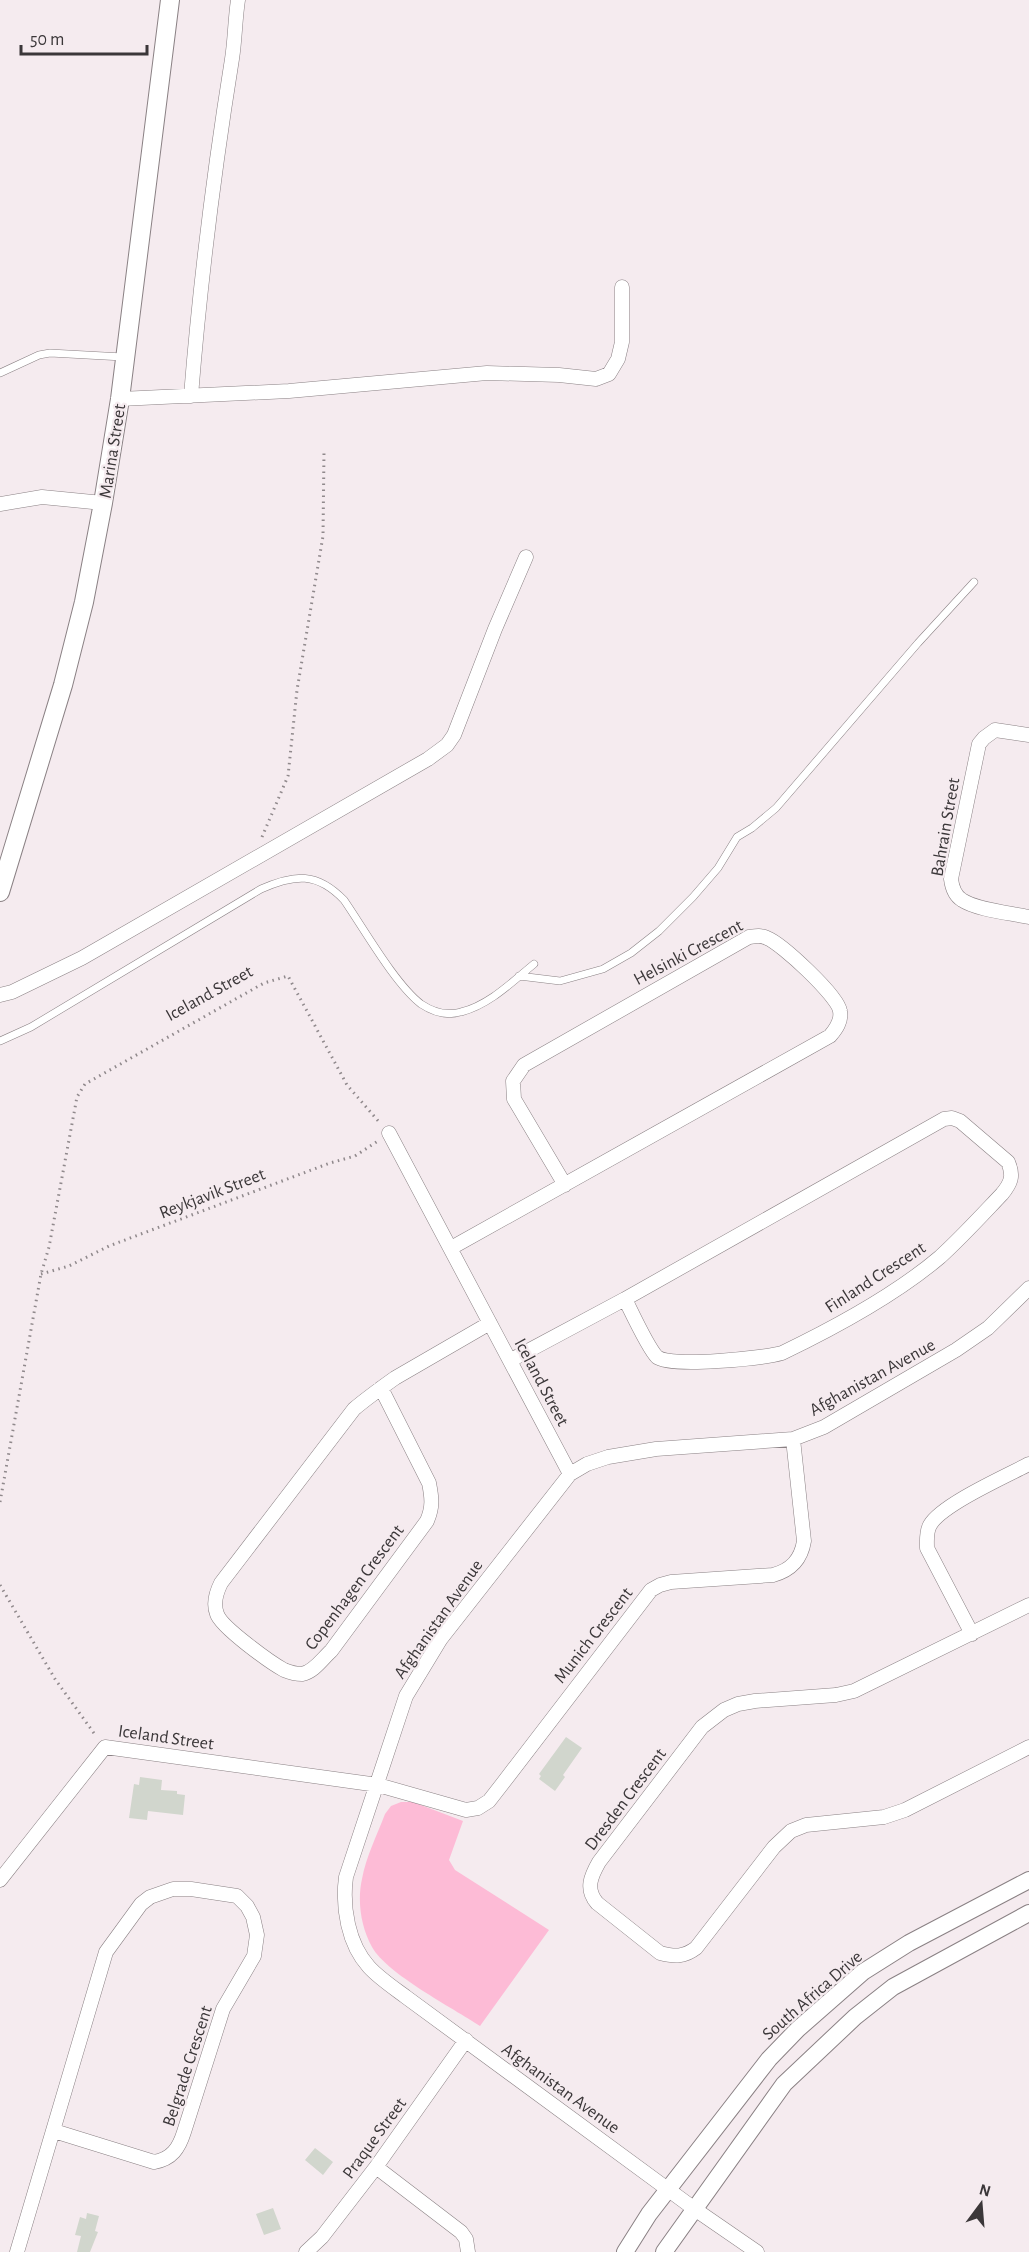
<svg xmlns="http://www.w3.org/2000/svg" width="1029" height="2252" viewBox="0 0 1029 2252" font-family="'Alegreya Sans',sans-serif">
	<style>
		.green { fill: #fdbbd6 }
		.building { fill: #d1d6cd }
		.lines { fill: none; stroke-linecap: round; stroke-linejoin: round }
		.service-casing { stroke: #8a8184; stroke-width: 8 }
		.minor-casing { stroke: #8a8184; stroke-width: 15 }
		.tertiary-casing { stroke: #8a8184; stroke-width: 18 }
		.secondary-casing { stroke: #8a8184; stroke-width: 20 }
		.path { stroke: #90898c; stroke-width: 3; stroke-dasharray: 1.5 4.5; stroke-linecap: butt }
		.service { stroke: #fff; stroke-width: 7 }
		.minor { stroke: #fff; stroke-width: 14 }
		.tertiary { stroke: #fff; stroke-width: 16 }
		.secondary { stroke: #fff; stroke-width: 18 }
		.labels { text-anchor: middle; stroke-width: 4.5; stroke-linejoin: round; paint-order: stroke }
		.street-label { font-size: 18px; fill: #3b3739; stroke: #f5ebef }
	</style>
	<rect width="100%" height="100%" fill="#f5ebef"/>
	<path class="green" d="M401,1802H413L463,1821L449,1860L455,1870L549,1930L480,2026C453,2008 387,1974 372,1947C361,1927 357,1901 362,1879C366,1857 377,1835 385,1814L391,1806Z"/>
	<path class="building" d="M566,1737L582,1748L563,1775L565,1777L555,1791L539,1779L541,1776L539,1774Z
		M140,1777L162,1780L161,1790L177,1791V1794L185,1795L183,1815L148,1811L147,1820L129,1818L134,1784L139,1785Z
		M315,2148L333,2162L323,2175L305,2160Z
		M273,2208L281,2229L264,2235L256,2214Z
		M87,2213L99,2216L95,2231L98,2232L90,2252H77L81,2236L75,2235L80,2217L86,2219Z"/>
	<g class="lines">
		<defs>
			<path id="service" d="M0,373L39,355L50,353L123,357
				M519,976L560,981L603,969L631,953L659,931L693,897L718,868L737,837L752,828L776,808L918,643L974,582
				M0,1041L31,1027L261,889C295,874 317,872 344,900C364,929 395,984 421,1004C433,1012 447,1016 461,1012C489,1005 512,982 534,964"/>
			<path id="minor" d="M191,396C200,283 214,171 232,59C235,40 235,20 238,0
				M120,399L289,391L487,373L559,375L596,379L609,374L618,359L622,342V287
				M0,504L42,497L103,503
				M1029,735L995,730L984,738L979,744L951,879C952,887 954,895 962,900C977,910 1011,913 1029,917
				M0,995L12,992L82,958L428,759L447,745L454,735L495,629L526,557
				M389,1133L570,1474
				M451,1248L830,1036C836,1029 842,1021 840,1011C838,996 782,944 767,938C760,935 756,936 749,937L524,1065L513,1081L514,1099L565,1185
				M511,1360L625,1299L944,1119L952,1118L960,1121L1008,1162C1014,1176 1011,1183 1002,1194C982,1215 962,1237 940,1257C894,1296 836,1327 782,1353C764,1358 671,1368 657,1357C648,1348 632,1313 625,1299
				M381,1388L429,1483C432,1498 433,1507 427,1521L331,1651C323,1658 314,1672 302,1674C297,1674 289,1672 284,1670C271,1663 221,1627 217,1614C213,1604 216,1593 221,1583L354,1409C367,1398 381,1388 395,1378L490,1323
				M1029,1605L854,1691L836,1695L755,1701L738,1704L724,1710L702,1727L599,1862C591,1876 585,1889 597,1903L660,1953C675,1957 684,1957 696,1948L774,1847L791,1831L806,1825L884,1817L905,1810L1029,1747
				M972,1634L927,1548C927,1541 926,1532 930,1525C941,1505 1006,1476 1029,1464
				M0,1880L105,1747L378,1785L466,1810L478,1808L489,1801L503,1783L651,1590L660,1585L671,1582L773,1575C791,1570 801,1560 804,1541L793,1439
				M376,2167L461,2232L466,2239L468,2252
				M17,2252L106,1952L141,1904L150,1897L173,1889H191L237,1896L247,1906L253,1917L257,1935L254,1956L223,2009L184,2132C179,2148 172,2159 154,2162L54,2131
				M306,2252L322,2237L376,2167L466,2040
				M757,2252L696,2210L406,1997C394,1988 379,1978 369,1967C348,1944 342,1907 346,1877L406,1696L440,1640L570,1474L587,1464L608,1457L656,1449L793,1439L824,1427L956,1350L988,1328L1029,1288"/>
			<path id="tertiary" d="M625,2252L649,2214L769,2059L798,2029L863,1972L909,1943L1029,1880
				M664,2252L784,2084L855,2017L893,1987L1029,1913"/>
			<path id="secondary" d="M0,892L63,685L84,602L103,503L120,399L170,0"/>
		</defs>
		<use href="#service" class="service-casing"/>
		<use href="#minor" class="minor-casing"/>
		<use href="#tertiary" class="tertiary-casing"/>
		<use href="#secondary" class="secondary-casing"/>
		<path class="path" d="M262,837L288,776L297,690L323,536L324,451
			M41,1274L69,1266L109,1246L330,1163L355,1156L378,1141
			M0,1502L41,1274L49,1247L77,1097L85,1084L264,983L288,976L347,1085L380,1123
			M0,1585L55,1679L96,1736"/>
		<use href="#service" class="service"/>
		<use href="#minor" class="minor"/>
		<use href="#tertiary" class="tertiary"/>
		<use href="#secondary" class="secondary"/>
	</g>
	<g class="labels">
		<g class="street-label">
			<text transform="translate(112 451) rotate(-81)" y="6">Marina Street</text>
			<text transform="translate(945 827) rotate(-80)" y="6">Bahrain Street</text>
			<text transform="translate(688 952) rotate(-28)" y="6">Helsinki Crescent</text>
			<text transform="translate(209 993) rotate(-29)" y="6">Iceland Street</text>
			<text transform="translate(212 1193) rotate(-21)" y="6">Reykjavik Street</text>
			<text transform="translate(875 1277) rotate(-33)" y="6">Finland Crescent</text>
			<text transform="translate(872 1377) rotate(-29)" y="6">Afghanistan Avenue</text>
			<text transform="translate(542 1382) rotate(62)" y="6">Iceland Street</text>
			<text transform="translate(354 1587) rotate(-53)" y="6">Copenhagen Crescent</text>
			<text transform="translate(438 1619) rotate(-55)" y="6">Afghanistan Avenue</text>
			<text transform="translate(593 1635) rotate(-52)" y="6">Munich Crescent</text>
			<text transform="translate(166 1737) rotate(8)" y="6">Iceland Street</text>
			<text transform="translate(625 1799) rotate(-53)" y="6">Dresden Crescent</text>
			<text transform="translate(812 1995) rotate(-41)" y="6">South Africa Drive</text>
			<text transform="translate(187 2066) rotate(-72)" y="6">Belgrade Crescent</text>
			<text transform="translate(561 2088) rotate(36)" y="6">Afghanistan Avenue</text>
			<text transform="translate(374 2138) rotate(-54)" y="6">Praque Street</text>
		</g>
	</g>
	<g transform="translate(981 2204) rotate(16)" stroke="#f5ebef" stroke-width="4.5" paint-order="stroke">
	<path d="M0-4.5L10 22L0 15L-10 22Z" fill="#3b3739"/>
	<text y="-9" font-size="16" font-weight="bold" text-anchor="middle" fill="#3b3739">N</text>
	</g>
	<path d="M21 45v9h126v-9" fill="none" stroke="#3b3739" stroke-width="3"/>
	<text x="30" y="45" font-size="18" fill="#3b3739" stroke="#f5ebef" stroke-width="4.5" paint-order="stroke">50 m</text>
</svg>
